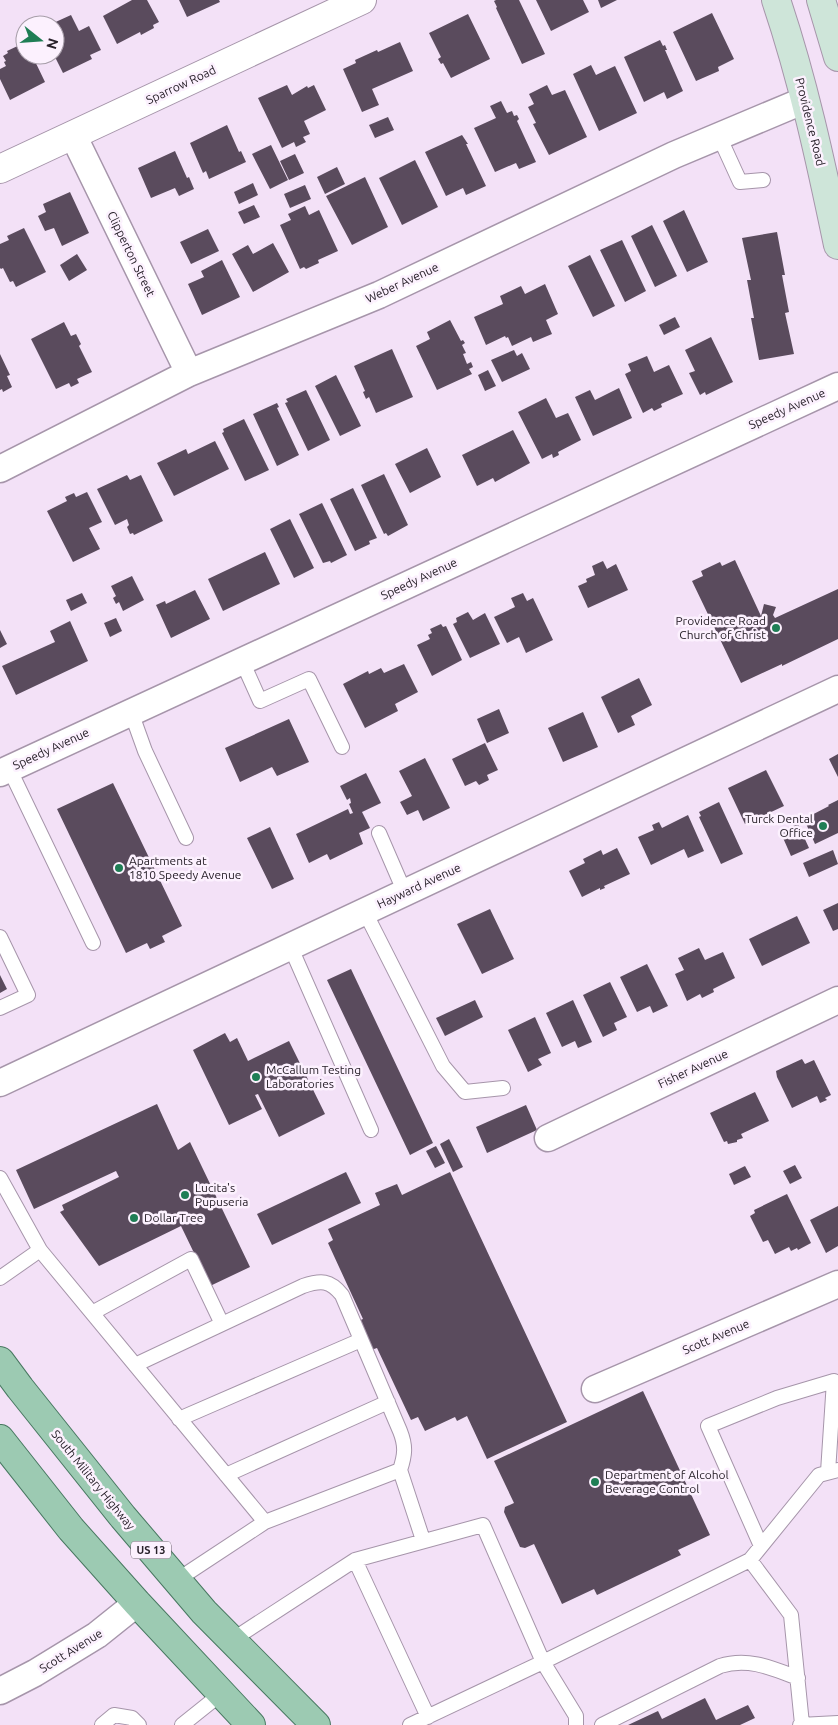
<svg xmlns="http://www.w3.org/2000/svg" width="838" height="1725" viewBox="0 0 838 1725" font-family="Ubuntu,sans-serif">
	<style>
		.building { fill: #5a4b5d }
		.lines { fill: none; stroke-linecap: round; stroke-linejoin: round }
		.service-casing { stroke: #a695aa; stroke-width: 16 }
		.minor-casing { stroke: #a695aa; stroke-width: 29 }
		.tertiary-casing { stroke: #a695aa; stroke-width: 30 }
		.secondary-casing { stroke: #a695aa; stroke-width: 30 }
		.primary-casing { stroke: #487861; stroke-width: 30 }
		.service { stroke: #fff; stroke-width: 14 }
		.minor { stroke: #fff; stroke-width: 26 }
		.tertiary { stroke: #fff; stroke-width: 28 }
		.secondary { stroke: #cee5d9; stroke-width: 28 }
		.primary { stroke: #9ccab2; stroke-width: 28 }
		.poi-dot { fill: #1f7e55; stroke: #fcf1fe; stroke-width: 2 }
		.labels { text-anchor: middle; stroke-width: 5; stroke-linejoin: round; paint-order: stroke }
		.shield { fill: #fcf1fe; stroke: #685f6a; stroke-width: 1 }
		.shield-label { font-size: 11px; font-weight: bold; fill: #28212a }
		.street-label { font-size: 12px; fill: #28212a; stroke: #fcf1fe }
		.poi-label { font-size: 12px; fill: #28212a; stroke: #fcf1fe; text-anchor: start }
	</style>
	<rect width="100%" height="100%" fill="#f3e1f7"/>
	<path class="building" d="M132,0H147L159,22L153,25L154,28L141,35L140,32L117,44L103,16Z
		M179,0H219L220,2L187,17Z
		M496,0H519L545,54L522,64L496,8L497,7L494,1Z
		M536,0H583L589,12L551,31Z
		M598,0H617L601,8Z
		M712,13L734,59L718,67L719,71L696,81L673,32Z
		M468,14L490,59L451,78L443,63L441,64L438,59L441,57L429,33Z
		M71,15L79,31L89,26L101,50L90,55L92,59L63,73L54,55L55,25H49Z
		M660,40L663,46L665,45L667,50H665L683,91L667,99L664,92L644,102L624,57Z
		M400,42L413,71L372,89L379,105L362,112L343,69L356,63L355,60L377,50L378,52Z
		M24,43L25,55H32L45,82L10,100L0,79V69L6,66L4,62L6,61L3,56L8,53L7,51Z
		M591,65L596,75L615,66L637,113L599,131L573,74Z
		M287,85L292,95L307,86L308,88L314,85L326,110L304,121L310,134L303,137L306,142L296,147L294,142L282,148L258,98Z
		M547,85L552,95L565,90L587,137L549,155L533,124L536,123L528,107L534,104L529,94Z
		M501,101L507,113L512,111L514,116L517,115L519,119L517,121L536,162L519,169L516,163L495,172L474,128L496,118L490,106Z
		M388,117L394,130L375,138L369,125Z
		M227,125L239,152L241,151L246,162L209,179L206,171L203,173L190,143Z
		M462,135L468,144H466L486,186L466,195L463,188L446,196L425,152Z
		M271,145L288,180L270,189L252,154Z
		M175,151L187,178L189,177L194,189L179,196L175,188L151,198L138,168Z
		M295,154L304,173L289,180L280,161Z
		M415,160L438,207L402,225L379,178Z
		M337,167L345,184L325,194L317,177Z
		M365,177L388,227L352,245L326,196Z
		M253,183L258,195L239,204L234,192Z
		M305,185L311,199L290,208L284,194Z
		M70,192L89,233L62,246L54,228L45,231L38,216L46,212L43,204Z
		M254,205L260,217L244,224L238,212Z
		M305,206L309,215L319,210L338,251L318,260L319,263L306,269L304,267L300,269L280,225L291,220L288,214Z
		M684,210L708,262L687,272L663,221Z
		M652,225L677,276L655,287L631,236Z
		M24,228L46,272L16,287L13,281L10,282L3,268L1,269L0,268V244L9,240L7,236Z
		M208,229L219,251L191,264L180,242Z
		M777,232L785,275H782L789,312L785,313L794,354L759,360L751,318H754L747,280H751L742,238Z
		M622,240L646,291L625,302L600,250Z
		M273,243L289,272L253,292L232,254L248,245L253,254Z
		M77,254L87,270L69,281L60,265Z
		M590,255L615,306L593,317L568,266Z
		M222,260L240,297L202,315L188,284L204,277L201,271Z
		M545,284L558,314L546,320L552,334L533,342L531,337L512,346L508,337L506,338L505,336L486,345L474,317L503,304L500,296L521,286L525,294Z
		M675,317L680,327L664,335L659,325Z
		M450,320L461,341L463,340L465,343L462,345L466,353L463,354L467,364L471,362L473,367L469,369L472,374L437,390L416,346L430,339L427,332Z
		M64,322L71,336L76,334L81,344L79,346L92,372L77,379L79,383L71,387L69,383L56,389L31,339Z
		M711,337L733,382L706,395L705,392L700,395L689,373L695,371L685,350Z
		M392,349L413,397L376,413L369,397L366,399L363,392L365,391L354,366Z
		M514,350L517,356L522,353L530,369L502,382L491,360Z
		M0,354L10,375L7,376L12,387L3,392L2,389L0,390Z
		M647,356L654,372L669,365L683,394L661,404L662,407L654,411L652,408L643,413L625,374L631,371L628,364Z
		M488,370L496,386L485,391L478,375Z
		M336,375L361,426L340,436L315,386Z
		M619,388L632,418L593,436L575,397L590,390L595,400Z
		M306,390L330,440L308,451L285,403L288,402L286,399Z
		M546,398L556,418L568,413L581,440L558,452L559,455L553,458L552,454L542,459L518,412Z
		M277,403L279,407L277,408L299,455L277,466L253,414Z
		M244,419L269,470L245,481L222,433L224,432L223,429Z
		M513,430L530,463L495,482L493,478L477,486L462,455Z
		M215,441L229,469L174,496L157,463L186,449L188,454Z
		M427,448L441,477L410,493L395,464Z
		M384,474L408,525L388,536L386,533L384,534L361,485Z
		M127,475L130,480L141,475L163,521L134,535L133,533L130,534L127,527L129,525L127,519L115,525L97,489Z
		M353,488L377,538L369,541L370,544L355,551L330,499Z
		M87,492L102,522L89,528L100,549L73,562L47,511L67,501L65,497L74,493L76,497Z
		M322,503L347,555L331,563L330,561L323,563L299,514Z
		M290,519L314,568L294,578L270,529Z
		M265,552L280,584L223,611L208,579Z
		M735,560L761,616L764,604L776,607L773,615L775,618L838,589V639L782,666V664L741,683L692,581L703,576L701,571L720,562L722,566Z
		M603,561L607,569L616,564L628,590L588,608L578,586L587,582L586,579L595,575L592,566Z
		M132,576L144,600L123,611L119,602L116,604L113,598L116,596L111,586Z
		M195,590L210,619L171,638L156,605L165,601L166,604Z
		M82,593L87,603L71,611L66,600Z
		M523,593L527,601L533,598L553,640L526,653L519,637L507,643L494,617L515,607L511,598Z
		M468,612L473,620L485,613L500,644L470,658L453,624L457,622L456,618Z
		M116,618L122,631L110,637L104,623Z
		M70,621L88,661L16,695L2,666L55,642L50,631Z
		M441,624L443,627L446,626L462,660L432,676L417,645L430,639L428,635L432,633L430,629Z
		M0,630L7,644L0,648Z
		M404,664L418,692L395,704L398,711L365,728L343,684L368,671L369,674L381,668L384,673Z
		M639,678L652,705L631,716L635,725L618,733L601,697Z
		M499,709L509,733L487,743L477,719Z
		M583,712L598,747L563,762L548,728Z
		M289,719L309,762L277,776L272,767L240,782L225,748Z
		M485,743L498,770L487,775L489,780L479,785L476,781L465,786L452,759Z
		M838,754V777L829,759Z
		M425,758L450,808L423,821L418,810L407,815L400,802L412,796L399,771Z
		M766,770L784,806L745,824L728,788Z
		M366,773L381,803L362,812L370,828L359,833L363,844L330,860L327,854L309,863L296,834L348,809L350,814L353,813L349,804L351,803L350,798L347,800L340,786Z
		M113,783L182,926L162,936L165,942L150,949L147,943L126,953L57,809Z
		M838,800V833L815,844L804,819L829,806L828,805Z
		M719,802L743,854L721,864L699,817L701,816L699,812Z
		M688,815L704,851L688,858L684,849L651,865L638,837L654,830L652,825L659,822L662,828Z
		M798,824L809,848L791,856L780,831Z
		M270,827L294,879L272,889L247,838Z
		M617,848L630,874L604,886L605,888L600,890V888L582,897L569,871L585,863L583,859L601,850L603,855Z
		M833,850L838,864L809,877L803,863Z
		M838,903V929L833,931L823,910Z
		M490,909L514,959L482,974L457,924Z
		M797,916L810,943L762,966L749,939Z
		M699,948L705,960L723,952L735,978L713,989L714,992L702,998L700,994L687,1001L675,974L684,970L678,958Z
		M647,964L668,1006L653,1013L650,1006L637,1012L620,977Z
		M351,969L433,1143L410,1155L327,980Z
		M0,975L7,989L0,993Z
		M610,982L627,1017L614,1023L617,1030L603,1037L583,995Z
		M475,1000L483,1017L445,1036L436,1018Z
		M573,1000L592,1042L578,1048L575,1041L562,1047L546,1013Z
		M535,1017L551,1053L538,1059L542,1065L528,1072L508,1030Z
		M225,1033L230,1042L237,1038L248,1061L289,1041L325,1114L279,1137L258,1094L255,1095L262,1109L229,1125L193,1050Z
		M802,1059L805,1064L814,1060L831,1095L825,1098L827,1100L820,1103L817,1096L792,1108L777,1077L776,1071Z
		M755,1092L769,1121L741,1134L743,1138L737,1140V1142L728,1144L727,1141L724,1142L710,1113Z
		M157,1104L178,1150L190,1142L250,1267L210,1286L181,1226L99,1266L60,1212L64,1210L62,1205L119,1177L116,1171L34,1209L16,1170Z
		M526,1105L537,1130L487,1153L476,1127Z
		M449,1139L463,1167L453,1172L440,1144Z
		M436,1146L445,1163L435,1168L426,1151Z
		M795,1165L802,1178L790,1184L783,1171Z
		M745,1166L751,1177L734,1185L729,1174Z
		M346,1172L361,1203L272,1245L257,1214Z
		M450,1172L567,1422L487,1459L467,1416L457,1421L455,1417L425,1431L418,1417L411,1420L377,1348L371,1350L358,1321L363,1319L328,1243L333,1240L328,1229L380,1205L375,1193L397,1184L402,1195Z
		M787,1194L811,1243L798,1250L797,1248L791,1251L789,1247L775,1254L768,1240L763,1242L750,1216L755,1213L754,1210Z
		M838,1206V1246L826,1253L810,1220Z
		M643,1391L710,1535L678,1550L681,1555L597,1595L594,1589L562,1604L534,1544L525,1548L520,1547L504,1512L505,1507L514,1503L494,1461Z
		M705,1698L716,1720L748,1705L755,1718L740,1725H628L658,1711L662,1719Z"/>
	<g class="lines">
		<defs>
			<path id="service" d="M719,136L740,182L763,180
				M242,661L260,701L309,679L342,747
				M131,712L145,751L186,838
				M9,768L93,943
				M379,833L405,893
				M365,912L443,1066L465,1092L503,1088
				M0,937L28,995L0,1008
				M291,948L371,1130
				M0,1178L40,1250L265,1522L400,1470L423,1540
				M0,1278L40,1250
				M92,1313L191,1259L222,1324
				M135,1365L303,1286C321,1280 330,1280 342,1295L400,1431C406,1446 405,1455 400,1470
				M179,1419L361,1340
				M226,1475L388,1402
				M761,1546L708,1426L777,1398L834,1381L828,1472
				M355,1560L428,1717
				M750,1560L791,1615L802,1724
				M177,1580L265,1522
				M232,1640L355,1560L483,1525L543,1662L576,1716V1725
				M102,1725L114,1715L132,1718L139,1725
				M182,1725L222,1693
				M410,1725L543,1662L750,1560L819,1475L838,1470
				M602,1725L720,1666C748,1657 772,1668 798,1678
				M800,1725L838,1723"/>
			<path id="minor" d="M73,135L189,373
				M0,469L189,373L379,295L674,155L805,100
				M0,773L838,386
				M0,1083L838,689
				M548,1138L838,1000
				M595,1389L838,1284
				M0,1691L35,1673L97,1635L137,1603"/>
			<path id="tertiary" d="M0,169L362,0"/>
			<path id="secondary" d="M776,0C803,80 821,163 838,245
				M821,0L838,57"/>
			<path id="primary" d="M0,1361L20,1388L123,1517L204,1612L316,1725
				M0,1439L71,1529L137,1603L251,1725"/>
		</defs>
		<use href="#service" class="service-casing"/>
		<use href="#minor" class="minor-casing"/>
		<use href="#tertiary" class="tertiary-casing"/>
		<use href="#secondary" class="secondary-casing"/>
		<use href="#primary" class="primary-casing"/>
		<use href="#service" class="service"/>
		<use href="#minor" class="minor"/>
		<use href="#tertiary" class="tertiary"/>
		<use href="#secondary" class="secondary"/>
		<use href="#primary" class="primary"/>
	</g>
	<g class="poi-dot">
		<circle cx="776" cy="628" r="5"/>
		<circle cx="823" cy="826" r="5"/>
		<circle cx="119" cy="868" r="5"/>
		<circle cx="256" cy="1077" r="5"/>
		<circle cx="185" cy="1195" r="5"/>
		<circle cx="134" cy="1218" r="5"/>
		<circle cx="595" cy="1482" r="5"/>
	</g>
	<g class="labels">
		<rect class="shield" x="131" y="1541.5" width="40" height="17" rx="4"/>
		<g class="shield-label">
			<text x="151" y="1554">US 13</text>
		</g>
		<g class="street-label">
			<text transform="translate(181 85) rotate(-25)" y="4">Sparrow Road</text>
			<text transform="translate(810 122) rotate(76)" y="4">Providence Road</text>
			<text transform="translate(131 254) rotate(64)" y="4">Clipperton Street</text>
			<text transform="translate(402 283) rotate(-25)" y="4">Weber Avenue</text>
			<text transform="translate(787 409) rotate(-24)" y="4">Speedy Avenue</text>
			<text transform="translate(419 579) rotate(-25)" y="4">Speedy Avenue</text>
			<text transform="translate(51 749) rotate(-25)" y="4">Speedy Avenue</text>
			<text transform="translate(419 886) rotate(-25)" y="4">Hayward Avenue</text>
			<text transform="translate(693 1069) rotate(-25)" y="4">Fisher Avenue</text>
			<text transform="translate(716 1337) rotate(-23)" y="4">Scott Avenue</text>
			<text transform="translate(93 1480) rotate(51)" y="4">South Military Highway</text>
			<text transform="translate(71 1651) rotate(-32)" y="4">Scott Avenue</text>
		</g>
		<g class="poi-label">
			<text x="766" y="625" text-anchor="end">Providence Road<tspan x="766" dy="14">Church of Christ</tspan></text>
			<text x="813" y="823" text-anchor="end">Turck Dental<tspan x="813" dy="14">Office</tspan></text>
			<text x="129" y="865">Apartments at<tspan x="129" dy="14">1810 Speedy Avenue</tspan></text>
			<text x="266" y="1074">McCallum Testing<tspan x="266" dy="14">Laboratories</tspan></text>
			<text x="195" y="1192">Lucita's<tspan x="195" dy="14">Pupuseria</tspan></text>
			<text x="144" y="1222">Dollar Tree</text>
			<text x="605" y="1479">Department of Alcohol<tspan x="605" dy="14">Beverage Control</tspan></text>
		</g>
	</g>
	<g transform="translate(40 40) rotate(107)"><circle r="24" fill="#fcf1fe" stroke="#a79ea9"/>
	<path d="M0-4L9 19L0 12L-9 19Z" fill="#1f7e55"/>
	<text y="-8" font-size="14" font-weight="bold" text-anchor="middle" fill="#28212a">N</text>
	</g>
</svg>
